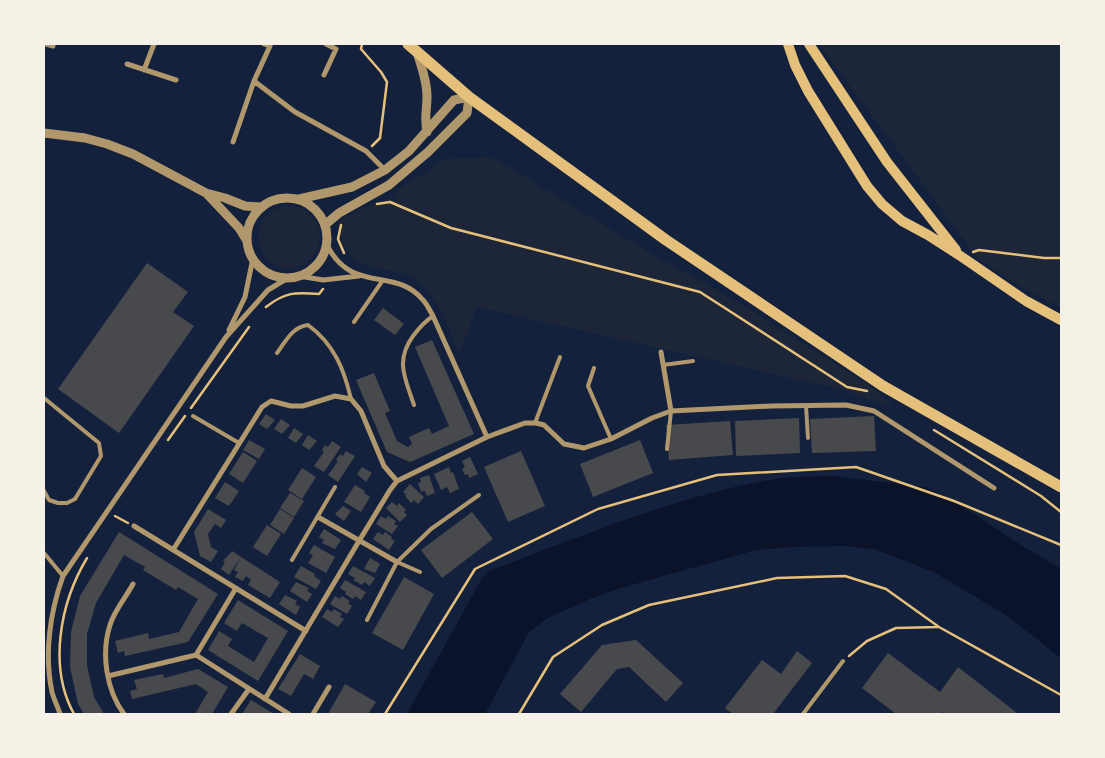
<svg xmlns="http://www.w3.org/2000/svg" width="1105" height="758" viewBox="0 0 1105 758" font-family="'PT Sans Narrow',sans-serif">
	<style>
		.green { fill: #1d2539 }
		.water { fill: #0b132b }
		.building { fill: #48494c }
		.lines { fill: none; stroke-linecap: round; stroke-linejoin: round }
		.path { stroke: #e5c07b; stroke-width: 2.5 }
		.service { stroke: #b1986c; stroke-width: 4 }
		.minor { stroke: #b1986c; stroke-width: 5 }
		.tertiary { stroke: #b1986c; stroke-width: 9 }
		.secondary { stroke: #e5c07b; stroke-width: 10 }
		.primary { stroke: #e5c07b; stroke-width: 11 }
	</style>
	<rect width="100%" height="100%" fill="#14213d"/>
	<path class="green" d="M819,44H1061V307L1031,293L978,259Z
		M492,157L650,253L735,300L876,390L895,409L840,389L477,307L459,352C451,334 436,297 422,284C398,263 359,277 343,244C338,235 338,231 339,222C357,208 374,202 396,198L397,190L446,159Z
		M258 237a31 31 0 1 1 62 0a31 31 0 1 1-62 0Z"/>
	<path class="water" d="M832,476L925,487L954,501L1021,545L1061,569V658L1004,614L934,572L874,549L843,546L794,547L756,550L621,588L590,599L548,618L529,632L485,714H407L482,578L489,571C582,536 676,496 775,479C793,476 813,477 832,476Z"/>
	<path class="building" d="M147,263L188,292L173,312L194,326L119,433L58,389Z
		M383,308L404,324L395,335L374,320Z
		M432,340L474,434L410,462L387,452L356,380L374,373L390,411L385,413L397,441L408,447L412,444L409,437L429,428L432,434L449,426L415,347Z
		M266,414L275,420L267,429L259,424Z
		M874,416L876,451L812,453L810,419Z
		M799,418L800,453L736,456L735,421Z
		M281,419L290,425L282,434L274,429Z
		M730,421L733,455L669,460L666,425Z
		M294,428L303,434L296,443L288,438Z
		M308,435L317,441L309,450L302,445Z
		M249,440L265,449L259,459L243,450Z
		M640,440L653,473L593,497L580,464Z
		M332,441L341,447L324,472L314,466L324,452L322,450L325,445L328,447Z
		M346,451L355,456L338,482L328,475L338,461L336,460L340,454L343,456Z
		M521,451L545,506L508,522L484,467Z
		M243,452L257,461L243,483L229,474Z
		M470,457L478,474L469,478L468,474L465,475L462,469L465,467L462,461Z
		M362,467L372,473L366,482L357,474Z
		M449,467L451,473L453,472L459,489L450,493L447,487L441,490L434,474Z
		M302,468L316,477L302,499L288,490Z
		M429,475L435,493L427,496L425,491L421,492L418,483L421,482L420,478Z
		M225,482L239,491L229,506L215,498Z
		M410,484L424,497L418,504L414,500L411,503L405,496L406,494L403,492Z
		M355,485L365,491L364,493L370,497L361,512L344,502Z
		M290,493L304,501L294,517L280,508Z
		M392,502L397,506L399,503L406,510L404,512L407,515L400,522L386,508Z
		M343,506L351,511L344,521L335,514Z
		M208,509L226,520L221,528L215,524L208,534L211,547L218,551L211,562L200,556L194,532Z
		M280,509L294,518L284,534L270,525Z
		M472,512L493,539L442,578L421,550Z
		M381,516L386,519L388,516L396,521L394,524L398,526L392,534L376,524Z
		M267,525L281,534L267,556L253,547Z
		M324,529L341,540L335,549L322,543L324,540L319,537Z
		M119,532L218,594L188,642L125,656L124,651L118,653L115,641L148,633L149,639L179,632L198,599L178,587L176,590L143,570L145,567L124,555L96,603L87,634V665L94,697L104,714H84L78,704L70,667L71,632L80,596Z
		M378,532L383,535L385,532L392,537L391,539L395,541L389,550L373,539Z
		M314,545L335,557L326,573L308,563L313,555L309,553Z
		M232,551L241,557L229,575L221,569L225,562L223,561Z
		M241,557L280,582L270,598L248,585L251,580L246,576L243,581L235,577L238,572L234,570Z
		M370,558L380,564L375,573L364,569Z
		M301,566L315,574L314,576L321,581L316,589L294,577Z
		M353,566L375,578L370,586L364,582L362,585L353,580L355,578L348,574Z
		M404,577L434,594L403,650L372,633Z
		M345,580L366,592L361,600L355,596L353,599L345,594L346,592L340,588Z
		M296,582L309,588L307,591L312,594L307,602L290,591Z
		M285,595L297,601L295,604L300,607L296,615L279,604Z
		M335,596L340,599L342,596L350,601L348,603L352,606L347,614L330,604Z
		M238,600L288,631L258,681L208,650L219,631L232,639L228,646L254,662L268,638L242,623L237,631L224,623Z
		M327,609L332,612L334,609L342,614L340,617L344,619L338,627L322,617Z
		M636,640L683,683L666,702L629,667L617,669L581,712L560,694L602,645Z
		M797,651L812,663L773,714H733L725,708L762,660L781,674Z
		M888,653L940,692L958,667L1017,713L1016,714H946L943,712L942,714H896L862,688Z
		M300,654L320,666L313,679L304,674L291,696L278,689Z
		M198,669L228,687L212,714H195L208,692L196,684L132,699L130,691L137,689L134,680L163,674L164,678Z
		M345,684L376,702L368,714H328Z
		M251,700L274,714H242Z"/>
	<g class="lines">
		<path class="path" d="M362,44L361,49L381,72L387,82L380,138L372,146
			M377,204L390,202L451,228L700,292L847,387L867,391
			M341,225L338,239L344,253
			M973,252L979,250L1044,258H1061
			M266,307C285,292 295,292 319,294L323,289
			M191,408L249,327
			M934,430L1041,496L1061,512
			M168,440L185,416
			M115,516L128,523
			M849,656L867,641L896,628L938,627
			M74,714C48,667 60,603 87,558
			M385,714L475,569L598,509L717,475L856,467L954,501L1061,545
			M519,714L553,657L602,625L649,605L777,578L845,576L886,589L939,627L1061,695"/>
		<path class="service" d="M354,322L383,280
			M277,353C286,341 292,327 308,325C334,344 344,369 351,399
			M663,365L693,361
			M594,368L588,386L611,439
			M44,398L99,443L101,456L75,499L67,503H58L49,500L44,491
			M414,405C405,378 395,361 413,336C419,328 424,322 433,316
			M806,406L808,438
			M193,416L239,443
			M535,423L560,357
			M667,449L671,411
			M44,553L63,576
			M292,560L335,487
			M397,562L420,572
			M367,620L397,562L431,529L479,495
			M803,714L843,661"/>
		<path class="minor" d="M46,44L53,46
			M264,44L270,46L254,81L295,112L366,151L385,170
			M127,64L176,80
			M144,70L154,44
			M324,75L336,49L326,44
			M233,142L254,81
			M327,245C352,295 395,266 423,300C427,304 430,311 433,316L487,437
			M299,276L323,280L359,276
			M229,330L245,297L253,258
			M661,352L671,411
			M318,517L397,562
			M134,526L306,631
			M173,550L262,407L271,401L291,406H303L335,396L351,399L361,411L384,466L397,481
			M196,655L289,714
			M196,655L236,588
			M108,676L196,655
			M265,699L359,541L390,490L397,481L487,437L525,423H536L544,425L564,444L584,448L611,439L652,418L671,411L771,406L846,405L874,411L994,488
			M60,714C58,707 54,700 52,692C44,654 50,612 63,576L226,337L268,290L288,278
			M124,714C106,690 101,653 110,625C114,611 126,597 133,584
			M231,714L249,689
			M313,714L329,687"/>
		<path class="tertiary" d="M417,52C421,66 427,80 427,96C427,110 424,117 427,132
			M44,133L85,138L107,144L133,154L206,193L225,198L245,206L261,207
			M206,193L239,228L247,241
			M247 238a40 40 0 1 1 80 0a40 40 0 1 1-80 0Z
			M299,199L352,187L385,170L409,151L454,100L469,97L467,113L428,152L389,185L339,213L326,224"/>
		<path class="secondary" d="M788,44L795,65L808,91L867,186L882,204L902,221L928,235L959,255L1026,301L1061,320
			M809,44L887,162L956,250"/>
		<path class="primary" d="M408,44L469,97L666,240L883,386L1061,487"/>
	</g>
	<rect width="1105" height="758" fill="none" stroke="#f6f1e7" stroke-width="90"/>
</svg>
